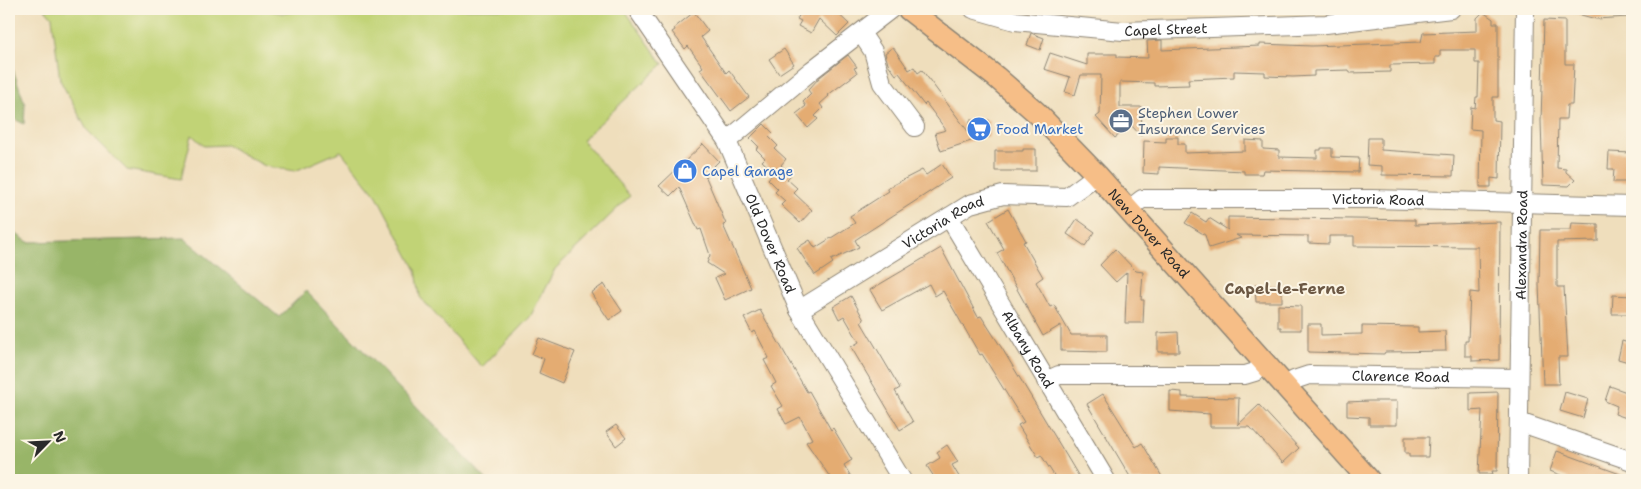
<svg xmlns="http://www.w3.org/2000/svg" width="1641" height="489" viewBox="0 0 1641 489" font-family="'Shantell Sans',sans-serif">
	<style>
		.green { fill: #c1d376; stroke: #767f50 }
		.forest { fill: #98b567; stroke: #627049 }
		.building { fill: #e4ac72 }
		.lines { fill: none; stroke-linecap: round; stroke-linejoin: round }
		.minor-casing { stroke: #8d8474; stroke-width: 20 }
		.major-casing { stroke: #8d8474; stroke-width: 24 }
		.minor { stroke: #fff; stroke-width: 18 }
		.major { stroke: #f6be87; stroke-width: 21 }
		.labels { text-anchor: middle; stroke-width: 4; stroke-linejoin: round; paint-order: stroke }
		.street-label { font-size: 14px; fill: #2b2b2b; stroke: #fcf5e5 }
		.service-label { font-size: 14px; fill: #4e5e75; stroke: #fcf5e5; text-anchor: start }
		.shop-label { font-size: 14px; fill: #366cbe; stroke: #fcf5e5; text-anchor: start }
		.quarter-label { font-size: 16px; font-weight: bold; fill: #6c5844; stroke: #fcf5e5 }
	</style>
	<rect width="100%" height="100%" fill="#fcf5e5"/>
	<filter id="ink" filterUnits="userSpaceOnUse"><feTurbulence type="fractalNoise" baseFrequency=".02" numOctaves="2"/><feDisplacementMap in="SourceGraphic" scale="10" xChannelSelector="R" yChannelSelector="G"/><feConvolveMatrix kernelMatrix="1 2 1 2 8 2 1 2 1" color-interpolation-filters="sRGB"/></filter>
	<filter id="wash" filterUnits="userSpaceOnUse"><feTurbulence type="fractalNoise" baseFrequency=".0096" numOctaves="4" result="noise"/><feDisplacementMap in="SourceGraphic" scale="20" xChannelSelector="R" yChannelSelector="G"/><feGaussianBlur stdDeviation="1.12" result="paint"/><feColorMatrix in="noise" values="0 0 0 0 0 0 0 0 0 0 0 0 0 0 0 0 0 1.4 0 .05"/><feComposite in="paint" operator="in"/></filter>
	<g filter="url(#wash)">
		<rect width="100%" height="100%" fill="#efdebc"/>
		<path class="green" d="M45,9H269C277,14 291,15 299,9H624L663,64L582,140L630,196L555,269L530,317L482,367L420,297L416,270L377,196L341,151L295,171L265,166L226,145L204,146L192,135L181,179L127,170L87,130L60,80L52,17Z"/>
		<path class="forest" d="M9,58L25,104L24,124L9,116Z
			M9,229L28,242L184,238L279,317L306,291L487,480H9Z"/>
		<g id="blocks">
			<path class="building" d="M803,9H833L849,24L837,36L819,19L811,33L798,26L801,21L797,19Z
				M1570,9H1627L1628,17L1596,19L1570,12Z
				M694,12L708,31L701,37L726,73L729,70L749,97L731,111L700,69L703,67L688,46L685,49L672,32L675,30L674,28Z
				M1483,12L1493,19V23H1498V97H1493V120L1500,121L1499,179L1491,178V187H1480L1481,130L1470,129L1471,107L1475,108L1476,97H1478L1479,63H1475V50H1440V57H1435V64L1390,65V72L1350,73L1349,70L1314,71V76L1293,77L1265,76V72L1234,71V77L1188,79L1189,85L1154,86V83L1120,82V107H1142L1141,136L1131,125L1115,138L1096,117L1100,114L1101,75H1081L1075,95L1065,92L1070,77L1044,69L1050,53L1087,65V54H1117V57L1148,58L1147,41L1162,40V50L1260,46V44L1312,46L1421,42L1423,33L1477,31V18Z
				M1544,20L1565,21V64H1574L1572,105H1567L1566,119H1558L1557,168L1566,169V172L1575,180L1569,186L1543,185L1541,121Z
				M1031,33L1044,38L1040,50L1027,45Z
				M893,47L909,70L914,67L918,73L922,70L970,134V120H989V137H972L974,140L941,151L935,133L946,130L926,103L924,105L899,73L896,75L888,64L885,53Z
				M784,49L794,64L779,74L769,59Z
				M848,55L857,67L854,68L857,73L828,95L829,96L820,104L823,108L815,116L818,119L808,128L796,114L806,106L803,102L811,94L808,90L820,77Z
				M764,124L773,133L769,137L778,146L775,149L786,159L781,165L791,175L787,179L797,188L793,192L812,210L800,223L781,205L785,201L775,192L778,189L768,179L776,170L774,172L762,161L765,158L756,149L759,147L750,138Z
				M1166,137H1178V144H1185V153L1245,151V140L1263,141V149L1279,150V157L1317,158V150H1321V148H1332V157L1359,158L1358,172L1263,170L1262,174H1244V171L1159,167V174L1143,173L1144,141L1166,142Z
				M1368,138H1381V150L1454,155L1453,176L1382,175V166L1367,165Z
				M703,144L719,161L705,175L726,224L723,225L751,288L725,300L715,278L724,274L707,263L710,255L701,229L698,230L679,187L670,196L659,186Z
				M1023,149H1036V171H995V151H1023Z
				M1609,152L1632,153V182H1613L1614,169H1608Z
				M942,164L951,178L855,240L859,247L831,260L833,263L815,275L797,248L810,240L815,248L855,223L850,216L889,191L887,188L922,170L926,175Z
				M1008,209L1026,241L1023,242L1043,277L1036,282L1050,307L1054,305L1071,335H1107V352L1061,351V325L1043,336L997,253L1004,249L988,221Z
				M1192,213L1206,222L1209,218L1228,230V217L1415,220V225L1500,222L1499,360L1472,361V356H1465V341H1468L1470,292L1479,293L1478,247L1354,246V236H1329V244L1308,243V236L1236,235L1241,238L1209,248L1205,235L1185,223Z
				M1077,219L1095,232L1085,246L1067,234Z
				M1572,223L1598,224V241L1557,242V287H1564L1568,357H1558L1559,384H1543L1539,285L1540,230H1571Z
				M941,248L978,317L981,316L1003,350L1081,480H1057L1041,455L1038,457L1018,425L1024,422L982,354L980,355L943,291L935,296L929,284L882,310L870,290Z
				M1115,249L1136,271L1143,272L1141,300H1144L1143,323H1125L1127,272L1116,282L1100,265Z
				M604,284L622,311L609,320L591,293Z
				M1255,285H1282V302H1256Z
				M1613,295L1632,296V314H1612Z
				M851,296L864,320L861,322L900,388L895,391L913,422L900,430L851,347L859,342L844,316L839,319L833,307Z
				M1278,305L1301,306V330H1281V327H1278Z
				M760,310L807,392L809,391L831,430L833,428L852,460L844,465L853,480H832L806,442L812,439L800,417L786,424L778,409L783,406L771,386L776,383L764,360L769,358L755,331L752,333L744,318Z
				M1308,324H1321V335L1362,334V326L1418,327V332L1445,331L1446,351L1385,352L1384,354L1308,352Z
				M1178,332L1179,352H1158V333Z
				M539,338L575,352L562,383L539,373L544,359L532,354Z
				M1622,341L1632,344V363L1618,359Z
				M1610,386L1632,394V420L1615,414L1617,406L1605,401Z
				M1170,391L1182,392V397L1239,398L1238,425L1259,405L1299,448L1283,463L1250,427H1210V414L1170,411Z
				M1498,392L1497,471H1492L1493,474H1479L1482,410L1470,411V393Z
				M1565,392L1588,399L1583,418L1560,411Z
				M1103,394L1136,447L1142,443L1164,480H1132L1087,404Z
				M1369,401H1397V425H1369V417L1347,416V402Z
				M616,425L626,438L616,446L606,432Z
				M1405,437H1429L1428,457H1409V453H1405Z
				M947,445L958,462L952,465L961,480H936L927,466L940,458L937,452Z
				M1557,451L1631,478V480H1568V478L1550,471Z"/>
		</g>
	</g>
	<g filter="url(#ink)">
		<use href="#blocks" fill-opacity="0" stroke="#8d8474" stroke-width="1"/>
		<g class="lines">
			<defs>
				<g id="minor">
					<path id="s1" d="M637,9L727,141L799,310L902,480"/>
					<path id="s2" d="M973,9L1015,21L1123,31L1326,24L1451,9"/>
					<path d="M861,33L873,51L882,83L915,127"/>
					<path d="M727,141L812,70L891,9"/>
					<path id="s3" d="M1128,210L1142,199H1372L1632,206"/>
					<path id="s4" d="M949,217L1106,480"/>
					<path id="s5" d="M799,310L970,204L1003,195L1067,197L1097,175"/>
					<path d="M1046,381L1059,375H1245L1255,372L1264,362"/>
					<path id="s6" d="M1287,389L1294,380L1309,375L1518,378"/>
					<path d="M1519,422L1632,461"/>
					<path id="s7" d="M1518,480L1525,9"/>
				</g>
				<g id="major">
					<path id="s8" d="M908,9L996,77L1037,113L1097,175L1369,480"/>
				</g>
			</defs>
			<use href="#minor" class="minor-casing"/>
			<use href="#major" class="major-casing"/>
			<use href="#minor" class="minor"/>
			<use href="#major" class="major"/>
		</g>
	</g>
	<defs>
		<symbol id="office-disc" viewBox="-11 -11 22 22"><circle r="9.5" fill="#5c6f8a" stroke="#fcf5e5"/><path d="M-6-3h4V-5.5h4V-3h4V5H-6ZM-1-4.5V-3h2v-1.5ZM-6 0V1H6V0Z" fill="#fff"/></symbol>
		<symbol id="supermarket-disc" viewBox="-11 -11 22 22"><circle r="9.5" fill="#3f7fe0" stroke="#fcf5e5"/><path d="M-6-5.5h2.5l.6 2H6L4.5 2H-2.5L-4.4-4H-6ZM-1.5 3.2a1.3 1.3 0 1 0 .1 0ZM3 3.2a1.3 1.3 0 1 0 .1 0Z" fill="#fff"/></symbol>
		<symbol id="shop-disc" viewBox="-11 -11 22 22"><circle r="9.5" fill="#3f7fe0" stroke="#fcf5e5"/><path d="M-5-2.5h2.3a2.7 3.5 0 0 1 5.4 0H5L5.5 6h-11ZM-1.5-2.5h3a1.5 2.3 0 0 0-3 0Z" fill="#fff"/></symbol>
	</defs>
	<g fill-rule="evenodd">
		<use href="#office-disc" x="1107" y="107" width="28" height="28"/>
		<use href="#supermarket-disc" x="965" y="115" width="28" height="28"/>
		<use href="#shop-disc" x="671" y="157" width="28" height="28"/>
	</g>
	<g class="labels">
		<g class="street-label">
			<text dy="5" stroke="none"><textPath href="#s2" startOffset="195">Capel Street</textPath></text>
			<text dy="5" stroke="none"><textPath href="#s3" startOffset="254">Victoria Road</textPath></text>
			<text dy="5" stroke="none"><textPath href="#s5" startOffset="169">Victoria Road</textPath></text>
			<text dy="5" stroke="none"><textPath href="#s8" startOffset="330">New Dover Road</textPath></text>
			<text dy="5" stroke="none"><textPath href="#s1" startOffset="271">Old Dover Road</textPath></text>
			<text dy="5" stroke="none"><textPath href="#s7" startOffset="235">Alexandra Road</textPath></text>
			<text dy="5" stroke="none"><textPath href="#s4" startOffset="154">Albany Road</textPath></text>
			<text dy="5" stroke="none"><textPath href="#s6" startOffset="119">Clarence Road</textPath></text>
		</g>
		<g class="service-label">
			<text x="1138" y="118">Stephen Lower<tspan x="1138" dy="16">Insurance Services</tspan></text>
		</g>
		<g class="shop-label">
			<text x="996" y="134">Food Market</text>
			<text x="702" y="176">Capel Garage</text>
		</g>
		<g class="quarter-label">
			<text x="1285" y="294">Capel-le-Ferne</text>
		</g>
	</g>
	<rect width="1641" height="489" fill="none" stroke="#fcf5e5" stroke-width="30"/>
	<g transform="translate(48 442) rotate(66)" stroke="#fcf5e5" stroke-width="4" paint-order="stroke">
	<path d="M0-4L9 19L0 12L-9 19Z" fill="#2b2b2b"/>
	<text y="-8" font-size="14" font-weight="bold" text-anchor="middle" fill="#2b2b2b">N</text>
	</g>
</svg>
